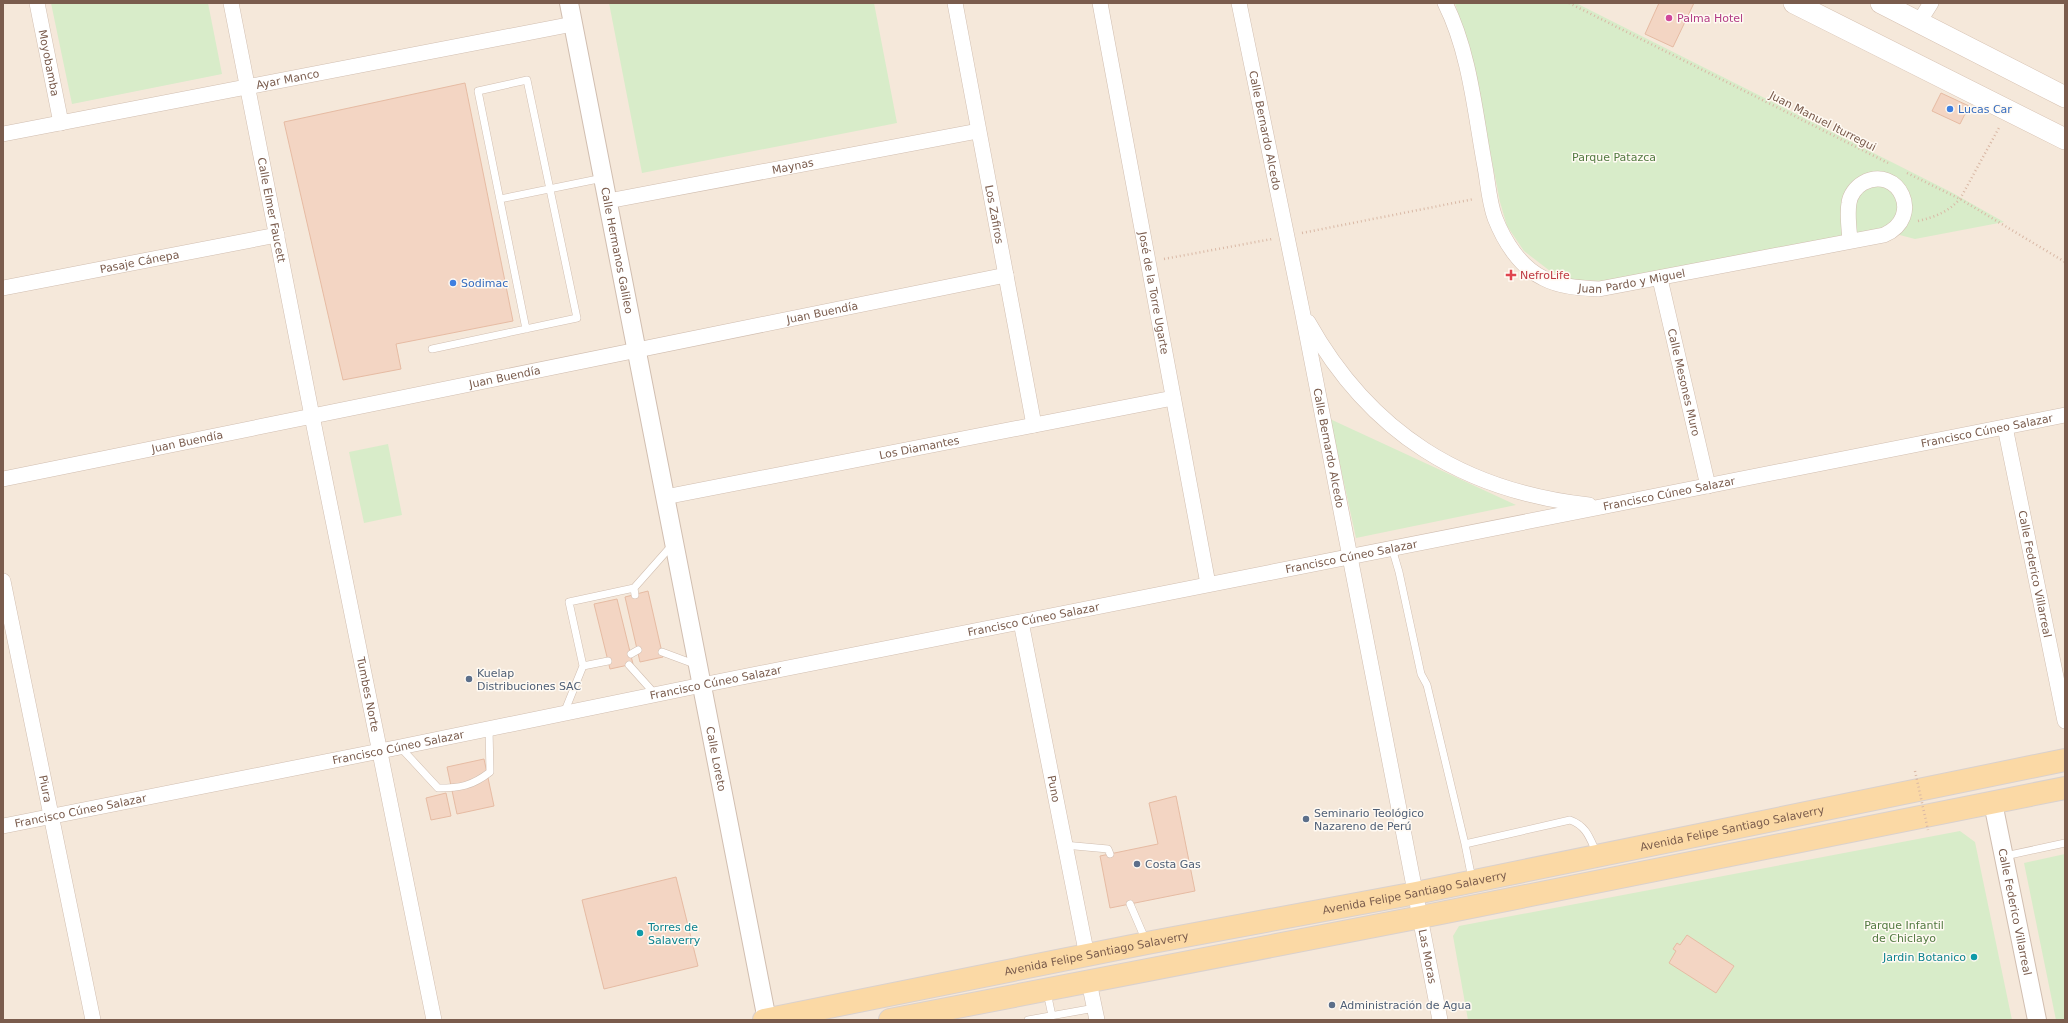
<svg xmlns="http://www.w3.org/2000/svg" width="2068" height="1023" viewBox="0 0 2068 1023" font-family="'DejaVu Sans',sans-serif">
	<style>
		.residential { fill: #f5e8da }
		.green { fill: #d8ecc9 }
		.building { fill: #f3d5c3; stroke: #e6bba3 }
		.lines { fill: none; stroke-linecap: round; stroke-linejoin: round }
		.service-casing { stroke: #d1beb0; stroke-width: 8 }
		.minor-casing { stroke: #d1beb0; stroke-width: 16 }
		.tertiary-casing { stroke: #d1beb0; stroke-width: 20 }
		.secondary-casing { stroke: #d6c0b0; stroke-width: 22 }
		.primary-casing { stroke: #dad1cd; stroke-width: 24 }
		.path { stroke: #d9b8a5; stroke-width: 2.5; stroke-dasharray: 1 3; stroke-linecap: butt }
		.service { stroke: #fff; stroke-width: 7 }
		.minor { stroke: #fff; stroke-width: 15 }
		.tertiary { stroke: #fff; stroke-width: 18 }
		.secondary { stroke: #fff; stroke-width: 21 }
		.primary { stroke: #fbd9a5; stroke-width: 22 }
		.path-bridge { stroke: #d9b8a5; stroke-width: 2.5; stroke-dasharray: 1 3; stroke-linecap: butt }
		.hotel-dot { fill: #d1479c; stroke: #fffaf3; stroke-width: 1.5 }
		.shop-dot { fill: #3f7fe0; stroke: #fffaf3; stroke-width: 1.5 }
		.health-dot { fill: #e0444e; stroke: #fffaf3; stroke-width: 1.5 }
		.service-dot { fill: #5c6f8a; stroke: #fffaf3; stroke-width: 1.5 }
		.culture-dot { fill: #0f9aa8; stroke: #fffaf3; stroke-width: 1.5 }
		.labels { text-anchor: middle; stroke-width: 3; stroke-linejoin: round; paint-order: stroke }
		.hotel-label { font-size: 11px; fill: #b23c85; stroke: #fffaf3; text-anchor: start }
		.street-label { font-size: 11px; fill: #7a5c4d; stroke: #fffaf3 }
		.shop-label { font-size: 11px; fill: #366cbe; stroke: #fffaf3; text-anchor: start }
		.park-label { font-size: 11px; fill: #537a41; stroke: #fffaf3 }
		.health-label { font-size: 11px; fill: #be3a42; stroke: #fffaf3; text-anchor: start }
		.service-label { font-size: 11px; fill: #4e5e75; stroke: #fffaf3; text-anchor: start }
		.culture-label { font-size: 11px; fill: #0d838f; stroke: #fffaf3; text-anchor: start }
	</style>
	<rect width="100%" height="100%" fill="#fdf6ec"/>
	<path class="residential" d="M3,3H2065V1020H3Z"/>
	<path class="green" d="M51,3H208L222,74L72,104Z
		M609,3H874L897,123L642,173Z
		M1455,3H1576L1951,192L2004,222L1915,239L1877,229L1608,281L1574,280L1550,271L1524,251L1507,226L1500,202L1473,65Z
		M1330,419L1516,505L1356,538Z
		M388,444L402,515L364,523L349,452Z
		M1960,831L1975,842L2012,1020H1468L1453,936L1459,926Z
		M2065,854V1020H2056L2024,863Z"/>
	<path class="building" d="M1659,3H1694L1673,47L1645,34Z
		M465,83L513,321L396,344L401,369L343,380L284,122Z
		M1941,93L1969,106L1960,124L1932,111Z
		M648,591L663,657L640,662L625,597Z
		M617,599L633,664L610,669L594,604Z
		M484,759L494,806L457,814L447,767Z
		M446,793L451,816L431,820L426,798Z
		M1176,796L1195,891L1110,908L1100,856L1158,844L1149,803Z
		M676,877L698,966L604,989L582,900Z
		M1687,935L1734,966L1716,993L1669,963L1676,951L1673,949L1677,943L1680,945Z"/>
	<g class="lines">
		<defs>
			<path id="service" d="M500,199L603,178
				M432,349L577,318L527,80L478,91L526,329
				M1392,548L1399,572L1421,674L1427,685L1465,844
				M635,595L634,588L673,544
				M662,652L697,665
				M631,654L638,650
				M629,665L655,694
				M583,666L569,602L634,588
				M564,713L583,666L608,661
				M401,748L438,788C460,788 472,786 490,772L489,729
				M1064,845L1108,849L1110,854
				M2005,856L2065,843
				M1472,879L1465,844L1570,820C1587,826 1590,839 1597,854
				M1130,904L1146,941
				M1047,992L1052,1016
				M1028,1020L1095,1008"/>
			<g id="minor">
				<path id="s1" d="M37,3L61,123"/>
				<path id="s2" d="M231,3L312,416L434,1020"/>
				<path id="s3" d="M955,3L1034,425"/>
				<path id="s4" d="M1100,3L1208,584"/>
				<path id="s5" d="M1239,3L1302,310L1440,1020"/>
				<path id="s6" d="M1445,3C1470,53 1475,113 1485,167C1488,183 1489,202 1495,218C1504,241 1520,267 1543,278C1560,287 1580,288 1599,289L1884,235C1925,217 1898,164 1863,183C1856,187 1850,195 1849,203C1847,214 1849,228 1850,240"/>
				<path d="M1919,22L1931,3"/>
				<path id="s7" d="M3,134L573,24"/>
				<path id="s8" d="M608,201L978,131"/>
				<path id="s9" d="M1660,279L1708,486"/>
				<path id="s10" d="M3,288L277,235"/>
				<path d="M1308,322C1370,433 1463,491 1589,505"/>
				<path id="s11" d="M2005,427L2065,721"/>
				<path id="s12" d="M3,479L1006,275"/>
				<path id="s13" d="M665,497L1173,398"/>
				<path id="s14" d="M3,581L93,1020"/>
				<path id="s15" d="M1021,622L1087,956"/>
				<path id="s16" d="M3,826L400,747L702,685L2065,415"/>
				<path d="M1089,982L1097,1020"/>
			</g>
			<g id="tertiary">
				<path id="s17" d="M569,3L767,1020"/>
				<path id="s18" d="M1993,803L2037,1020"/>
			</g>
			<path id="secondary" d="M1794,3L2065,139
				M1881,3L2065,97"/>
			<g id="primary">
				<path id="s19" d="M764,1020L1147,943L1416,893L2065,760"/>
				<path d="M890,1020L1421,917L2065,788"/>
			</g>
		</defs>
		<use href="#service" class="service-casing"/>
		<use href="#minor" class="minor-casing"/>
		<use href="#tertiary" class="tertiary-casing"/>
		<use href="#secondary" class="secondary-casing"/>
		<use href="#primary" class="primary-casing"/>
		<path class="path" d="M1569,3L1888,163
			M1907,173L1960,199L2065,262
			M1918,221C1935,217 1948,212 1960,199L2000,126
			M1302,233L1474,199
			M1164,259L1272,239"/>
		<use href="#service" class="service"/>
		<use href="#minor" class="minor"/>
		<use href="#tertiary" class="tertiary"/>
		<use href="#secondary" class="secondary"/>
		<use href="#primary" class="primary"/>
		<path class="path-bridge" d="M1915,771L1928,830"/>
	</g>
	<circle class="hotel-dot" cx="1669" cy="18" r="4"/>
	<g class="shop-dot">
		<circle cx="1950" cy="109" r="4"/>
		<circle cx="453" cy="283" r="4"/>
	</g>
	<path class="health-dot" d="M1509 269h4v4h4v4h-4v4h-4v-4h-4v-4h4z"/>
	<g class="service-dot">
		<circle cx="469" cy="679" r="4"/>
		<circle cx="1306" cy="819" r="4"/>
		<circle cx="1137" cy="864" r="4"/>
		<circle cx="1332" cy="1005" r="4"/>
	</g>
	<g class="culture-dot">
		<circle cx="640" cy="933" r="4"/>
		<circle cx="1974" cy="957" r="4"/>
	</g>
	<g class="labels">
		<g class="hotel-label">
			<text x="1677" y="22">Palma Hotel</text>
		</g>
		<g class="street-label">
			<text dy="4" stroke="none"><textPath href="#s1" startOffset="61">Moyobamba</textPath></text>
			<text dy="4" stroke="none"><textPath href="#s7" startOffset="290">Ayar Manco</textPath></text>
			<text transform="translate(1823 121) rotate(27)" y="4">Juan Manuel Iturregui</text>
			<text dy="4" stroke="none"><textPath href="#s5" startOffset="130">Calle Bernardo Alcedo</textPath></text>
			<text dy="4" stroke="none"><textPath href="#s8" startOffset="188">Maynas</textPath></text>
			<text dy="4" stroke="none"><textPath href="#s2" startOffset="211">Calle Elmer Faucett</textPath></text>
			<text dy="4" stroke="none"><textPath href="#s3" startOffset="215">Los Zafiros</textPath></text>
			<text dy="4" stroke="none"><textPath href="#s17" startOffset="252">Calle Hermanos Galileo</textPath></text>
			<text dy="4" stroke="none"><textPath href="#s10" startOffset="139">Pasaje Cánepa</textPath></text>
			<text dy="4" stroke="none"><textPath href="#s6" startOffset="391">Juan Pardo y Miguel</textPath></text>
			<text dy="4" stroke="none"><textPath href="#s4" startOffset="295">José de la Torre Ugarte</textPath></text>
			<text dy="4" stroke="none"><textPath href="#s12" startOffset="836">Juan Buendía</textPath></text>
			<text dy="4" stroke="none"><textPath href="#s12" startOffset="512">Juan Buendía</textPath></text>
			<text dy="4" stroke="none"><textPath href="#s9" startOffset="106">Calle Mesones Muro</textPath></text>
			<text dy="4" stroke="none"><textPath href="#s16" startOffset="2023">Francisco Cúneo Salazar</textPath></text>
			<text dy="4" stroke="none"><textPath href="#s12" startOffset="188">Juan Buendía</textPath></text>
			<text dy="4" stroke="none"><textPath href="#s13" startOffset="259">Los Diamantes</textPath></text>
			<text dy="4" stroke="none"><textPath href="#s5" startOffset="454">Calle Bernardo Alcedo</textPath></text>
			<text dy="4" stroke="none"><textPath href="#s16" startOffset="1699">Francisco Cúneo Salazar</textPath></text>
			<text dy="4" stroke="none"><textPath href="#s16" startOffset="1375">Francisco Cúneo Salazar</textPath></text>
			<text dy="4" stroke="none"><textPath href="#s11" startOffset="150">Calle Federico Villarreal</textPath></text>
			<text dy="4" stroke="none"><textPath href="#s16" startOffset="1051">Francisco Cúneo Salazar</textPath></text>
			<text dy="4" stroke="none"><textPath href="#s16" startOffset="727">Francisco Cúneo Salazar</textPath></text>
			<text dy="4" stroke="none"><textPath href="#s2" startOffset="705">Tumbes Norte</textPath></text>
			<text dy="4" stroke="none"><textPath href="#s16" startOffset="403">Francisco Cúneo Salazar</textPath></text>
			<text dy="4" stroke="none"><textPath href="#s17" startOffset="770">Calle Loreto</textPath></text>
			<text dy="4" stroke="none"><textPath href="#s14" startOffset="212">Piura</textPath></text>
			<text dy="4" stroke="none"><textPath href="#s15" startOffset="170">Puno</textPath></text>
			<text dy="4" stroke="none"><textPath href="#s16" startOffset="79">Francisco Cúneo Salazar</textPath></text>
			<text dy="4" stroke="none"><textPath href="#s19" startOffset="987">Avenida Felipe Santiago Salaverry</textPath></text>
			<text dy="4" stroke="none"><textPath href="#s19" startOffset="663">Avenida Felipe Santiago Salaverry</textPath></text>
			<text dy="4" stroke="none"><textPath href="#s18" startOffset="111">Calle Federico Villarreal</textPath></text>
			<text dy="4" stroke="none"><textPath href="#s19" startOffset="339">Avenida Felipe Santiago Salaverry</textPath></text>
			<text dy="4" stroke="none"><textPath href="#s5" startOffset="972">Las Moras</textPath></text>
		</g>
		<g class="shop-label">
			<text x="1958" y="113">Lucas Car</text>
			<text x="461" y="287">Sodimac</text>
		</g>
		<g class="park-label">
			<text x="1614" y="161">Parque Patazca</text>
			<text x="1904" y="929">Parque Infantil<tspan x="1904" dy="13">de Chiclayo</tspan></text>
		</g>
		<g class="health-label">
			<text x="1520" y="279">NefroLife</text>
		</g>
		<g class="service-label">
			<text x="477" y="677">Kuelap<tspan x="477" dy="13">Distribuciones SAC</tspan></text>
			<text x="1314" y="817">Seminario Teológico<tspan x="1314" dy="13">Nazareno de Perú</tspan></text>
			<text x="1145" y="868">Costa Gas</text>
			<text x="1340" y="1009">Administración de Agua</text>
		</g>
		<g class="culture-label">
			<text x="648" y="931">Torres de<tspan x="648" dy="13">Salaverry</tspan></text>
			<text x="1966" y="961" text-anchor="end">Jardin Botanico</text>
		</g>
	</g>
	<rect width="2068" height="1023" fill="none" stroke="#7a5c4d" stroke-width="8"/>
</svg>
